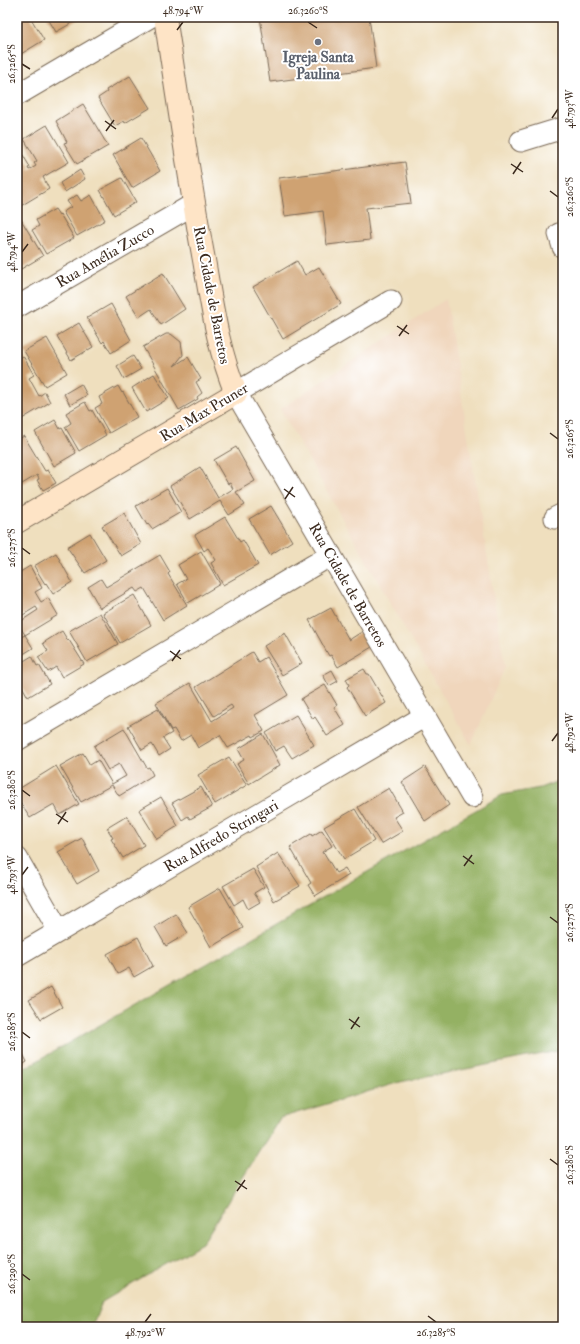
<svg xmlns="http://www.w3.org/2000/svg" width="580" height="1344" viewBox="0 0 580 1344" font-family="'IM FELL Double Pica',serif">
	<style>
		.built { fill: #f0d6bc }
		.forest { fill: #94b163; stroke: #686e40 }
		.building { fill: #cfa272 }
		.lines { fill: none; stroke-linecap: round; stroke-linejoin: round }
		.street-casing { stroke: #7a6956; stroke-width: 23 }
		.secondary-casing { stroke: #7a6956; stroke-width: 24 }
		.street { stroke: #fff; stroke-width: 21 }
		.secondary { stroke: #fee4c6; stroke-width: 22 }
		.ticks { fill: none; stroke: #3b2a1e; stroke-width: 1.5 }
		.worship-dot { fill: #6b7280; stroke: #fff; stroke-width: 1.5 }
		.labels { text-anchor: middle; stroke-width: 4; stroke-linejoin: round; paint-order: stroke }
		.worship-label { font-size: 15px; font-weight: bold; fill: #5b616d; stroke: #fff }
		.street-label { font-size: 15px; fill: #3b2a1e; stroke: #fff }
		.neatline { fill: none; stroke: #3b2a1e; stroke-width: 1.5 }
		.ticks-label { font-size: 10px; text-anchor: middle; fill: #3b2a1e }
	</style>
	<rect width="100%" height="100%" fill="#fff"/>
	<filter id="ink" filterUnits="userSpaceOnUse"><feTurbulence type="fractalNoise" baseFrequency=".025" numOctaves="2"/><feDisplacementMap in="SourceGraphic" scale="8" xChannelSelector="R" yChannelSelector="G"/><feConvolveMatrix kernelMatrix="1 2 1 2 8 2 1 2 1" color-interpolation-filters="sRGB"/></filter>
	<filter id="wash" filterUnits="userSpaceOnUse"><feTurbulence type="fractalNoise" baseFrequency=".012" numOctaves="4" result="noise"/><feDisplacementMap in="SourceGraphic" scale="16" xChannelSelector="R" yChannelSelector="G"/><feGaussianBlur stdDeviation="0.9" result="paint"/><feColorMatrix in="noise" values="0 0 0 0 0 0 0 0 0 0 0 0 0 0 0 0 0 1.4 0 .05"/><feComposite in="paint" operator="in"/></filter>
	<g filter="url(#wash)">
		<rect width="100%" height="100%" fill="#efdfbe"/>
		<path class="built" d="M446,299L505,667L471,745L280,409Z"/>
		<path class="forest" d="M563,779V1050L400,1082L280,1118L202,1243L102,1302L92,1327H17V1074L23,1069L502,795L540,788Z"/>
		<g id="blocks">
			<path class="building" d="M17,17H30L44,40L21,54L17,47Z
				M47,17H78L79,19L56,32Z
				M260,17H369L376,68L270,82Z
				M130,76L150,108L125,123L124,121L115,126L98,98L107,92L106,90Z
				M83,104L108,146L77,164L64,143L67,142L56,121Z
				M47,125L69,162L43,177L49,189L19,207L17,204V145L30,167L28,168L29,170L36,166L34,163L37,161L24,139Z
				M141,138L160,171L132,188L113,155Z
				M405,162L411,203L366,208L370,240L327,245L323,211L285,216L279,178Z
				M80,170L85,179L65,192L60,183Z
				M122,178L136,202L114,215L100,190Z
				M77,195L81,201L91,195L105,220L77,236L63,212L71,207L67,201Z
				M55,209L59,215L60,214L74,238L46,254L32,230L39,226L36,220Z
				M17,213L43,256L21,269L17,262Z
				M297,261L305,275L319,267L341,304L283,339L253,287Z
				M163,273L185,309L161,325L151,309L139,317L126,296Z
				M111,304L131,340L111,353L104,341L102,343L87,318Z
				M79,323L93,347L71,360L57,336Z
				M166,334H171L181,342L183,355L174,366L188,357L201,379L196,382L202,393L197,397L198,399L179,410L143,347Z
				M47,338L67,373L45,386L24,351Z
				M23,356L34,375L29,378L39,396L45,392L50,402L17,422V360Z
				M133,356L141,369L124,379L117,366Z
				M154,374L169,398L146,412L132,388Z
				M81,384L87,395L70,405L64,394Z
				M118,386L122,393L123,392L137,417L109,433L95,408L102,404L99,397Z
				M85,402L90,411L92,410L106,435L79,451L65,427L71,423L66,413Z
				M55,420L60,429L62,428L76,453L54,466L35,432Z
				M24,436L45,471L48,470L56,483L43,490L37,480L39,479L37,475L22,484L17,475V440Z
				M236,447L255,481L236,492L245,505L229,515L220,501L190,519L170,486L200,467L218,498L233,489L230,483L228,484L214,460Z
				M167,488L181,512L152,529L148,524L147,525L136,506Z
				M271,506L292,541L270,555L249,519Z
				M124,513L141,544L121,556L102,526Z
				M225,517L240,542L243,540L258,565L223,585L211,563L216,560L208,548L204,551L195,535Z
				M90,533L106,560L85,573L67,547Z
				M201,551L220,584L188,603L177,584L186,579L178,565Z
				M56,553L72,582L53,594L46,583L45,584L34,566Z
				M160,555L170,572L168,574L187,605L163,620L144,588L137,592L134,588L100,608L88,587L101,579L106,587Z
				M30,566L42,588L35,592L41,602L48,598L58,615L25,635L18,623L38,610L36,607L18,618L17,617V574Z
				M134,595L151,625L120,643L103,613Z
				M331,608L349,640L363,631L372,647L338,667L331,655L329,656L309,620Z
				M100,613L118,644L87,662L69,631Z
				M62,631L68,641L69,640L84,664L62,677L56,667L48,672L38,657L48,651L43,643Z
				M285,633L302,663L282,675L264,646Z
				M25,635L33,648L17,658V639Z
				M252,652L258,662L266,657L288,695L255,715L264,731L253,737L252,735L228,748L220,735L198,748L191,735L181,741L174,729L171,730L156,703L190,683L212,721L233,708L231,705L214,716L196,687Z
				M32,656L37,666L39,665L50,684L28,697L17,677V665Z
				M364,669L367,674H369L386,703L365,716L347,687L349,685L346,679Z
				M332,670L338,681L329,686L323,675Z
				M325,685L337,705L334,707L345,725L327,736L315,717L313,719L301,699Z
				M158,709L172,733L163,738L170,749L159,756L152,744L142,750L128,726Z
				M296,715L314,745L292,758L284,746L275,751L266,733Z
				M124,728L147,768L149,767L153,775L119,796L112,785L81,802L60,766L83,753L90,765L98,760L112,784L126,776L119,764L108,770L94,746Z
				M263,734L280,765L249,784L237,764L244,760L238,749Z
				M229,757L247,785L215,804L198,775Z
				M56,766L79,804L60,815L54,804L30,818L17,798V790Z
				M425,767L449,805L425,821L402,782Z
				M201,787L212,807L190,819L188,816L182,820L172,803Z
				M389,788L403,812L394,817L403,831L381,844L358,807Z
				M161,797L178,826L157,839L139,810Z
				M355,809L374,841L344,859L324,827Z
				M127,816L144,845L123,858L111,839L113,838L107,828Z
				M322,830L332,846L322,852L323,854L324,853L336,873L345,868L349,875L315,896L308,885L311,883L290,847L311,834L312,836Z
				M82,838L99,871L77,884L58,852Z
				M278,853L300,886L274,901L256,867Z
				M253,869L264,887L254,893L260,902L248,909L243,899L234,905L223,886Z
				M220,888L243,928L211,947L188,907Z
				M176,914L188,933L166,946L155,927Z
				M138,937L153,966L134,977L129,968L118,974L107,954Z
				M51,987L62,1007L41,1019L29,1000Z
				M17,1042L27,1062L17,1068Z"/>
		</g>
	</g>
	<g filter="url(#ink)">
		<use href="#blocks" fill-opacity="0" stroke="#7a6956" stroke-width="1"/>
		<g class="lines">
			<defs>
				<path id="street" d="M17,95L150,17
					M521,141L563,128
					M563,233L559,234L563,247
					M391,301L236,393L472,797
					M17,307L194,204
					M555,518L563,514
					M17,740L331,555
					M17,858L59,931
					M17,956L425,716"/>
				<path id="secondary" d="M17,522L236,393C218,350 212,306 204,260C189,180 178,98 165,17"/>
			</defs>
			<use href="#street" class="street-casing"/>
			<use href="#secondary" class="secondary-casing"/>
			<use href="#street" class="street"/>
			<use href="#secondary" class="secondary"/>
		</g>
	</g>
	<path class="ticks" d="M308,22L317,28M177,30L183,22M22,64L30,69M552,118L558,109M105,121L116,129M106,131L114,120M511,164L523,172M513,174L521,162M550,191L558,197M22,252L28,244M397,326L409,334M399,336L407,325M550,433L558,439M284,489L295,497M285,499L293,487M22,548L30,554M170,651L181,659M172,661L180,650M552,741L558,733M22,790L30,796M56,814L68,822M58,824L66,812M463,856L474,864M464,866L472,855M22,875L28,867M550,917L558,923M349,1019L360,1027M351,1029L359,1017M22,1032L30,1038M550,1159L558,1165M235,1181L247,1189M237,1191L245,1180M22,1274L30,1280M428,1316L436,1322M145,1322L151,1314"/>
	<circle class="worship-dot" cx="318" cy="42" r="4"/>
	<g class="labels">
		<g class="worship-label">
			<text x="318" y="62">Igreja Santa<tspan x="318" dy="17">Paulina</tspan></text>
		</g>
		<g class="street-label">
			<text transform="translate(105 256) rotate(-30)" y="5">Rua Amélia Zucco</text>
			<text transform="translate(212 295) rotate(79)" y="5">Rua Cidade de Barretos</text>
			<text transform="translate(204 412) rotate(-31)" y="5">Rua Max Pruner</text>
			<text transform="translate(348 585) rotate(60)" y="5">Rua Cidade de Barretos</text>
			<text transform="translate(221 836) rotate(-30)" y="5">Rua Alfredo Stringari</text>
		</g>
	</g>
	<rect width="580" height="1344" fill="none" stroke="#fff" stroke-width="44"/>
	<rect x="22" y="22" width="536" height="1300" class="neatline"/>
	<g class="ticks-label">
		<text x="183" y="14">48.794°W</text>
		<text x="308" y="14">26.3260°S</text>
		<text transform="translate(11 64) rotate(-90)" y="4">26.3265°S</text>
		<text transform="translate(569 109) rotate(-90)" y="4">48.793°W</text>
		<text transform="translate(569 197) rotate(-90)" y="4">26.3260°S</text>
		<text transform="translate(11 252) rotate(-90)" y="4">48.794°W</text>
		<text transform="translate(569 439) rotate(-90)" y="4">26.3265°S</text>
		<text transform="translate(11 548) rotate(-90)" y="4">26.3275°S</text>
		<text transform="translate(569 733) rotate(-90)" y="4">48.792°W</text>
		<text transform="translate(11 790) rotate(-90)" y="4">26.3280°S</text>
		<text transform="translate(11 875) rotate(-90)" y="4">48.793°W</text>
		<text transform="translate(569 923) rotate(-90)" y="4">26.3275°S</text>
		<text transform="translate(11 1032) rotate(-90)" y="4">26.3285°S</text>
		<text transform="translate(569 1165) rotate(-90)" y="4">26.3280°S</text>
		<text transform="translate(11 1274) rotate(-90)" y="4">26.3290°S</text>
		<text x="145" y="1336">48.792°W</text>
		<text x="436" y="1336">26.3285°S</text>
	</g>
</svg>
